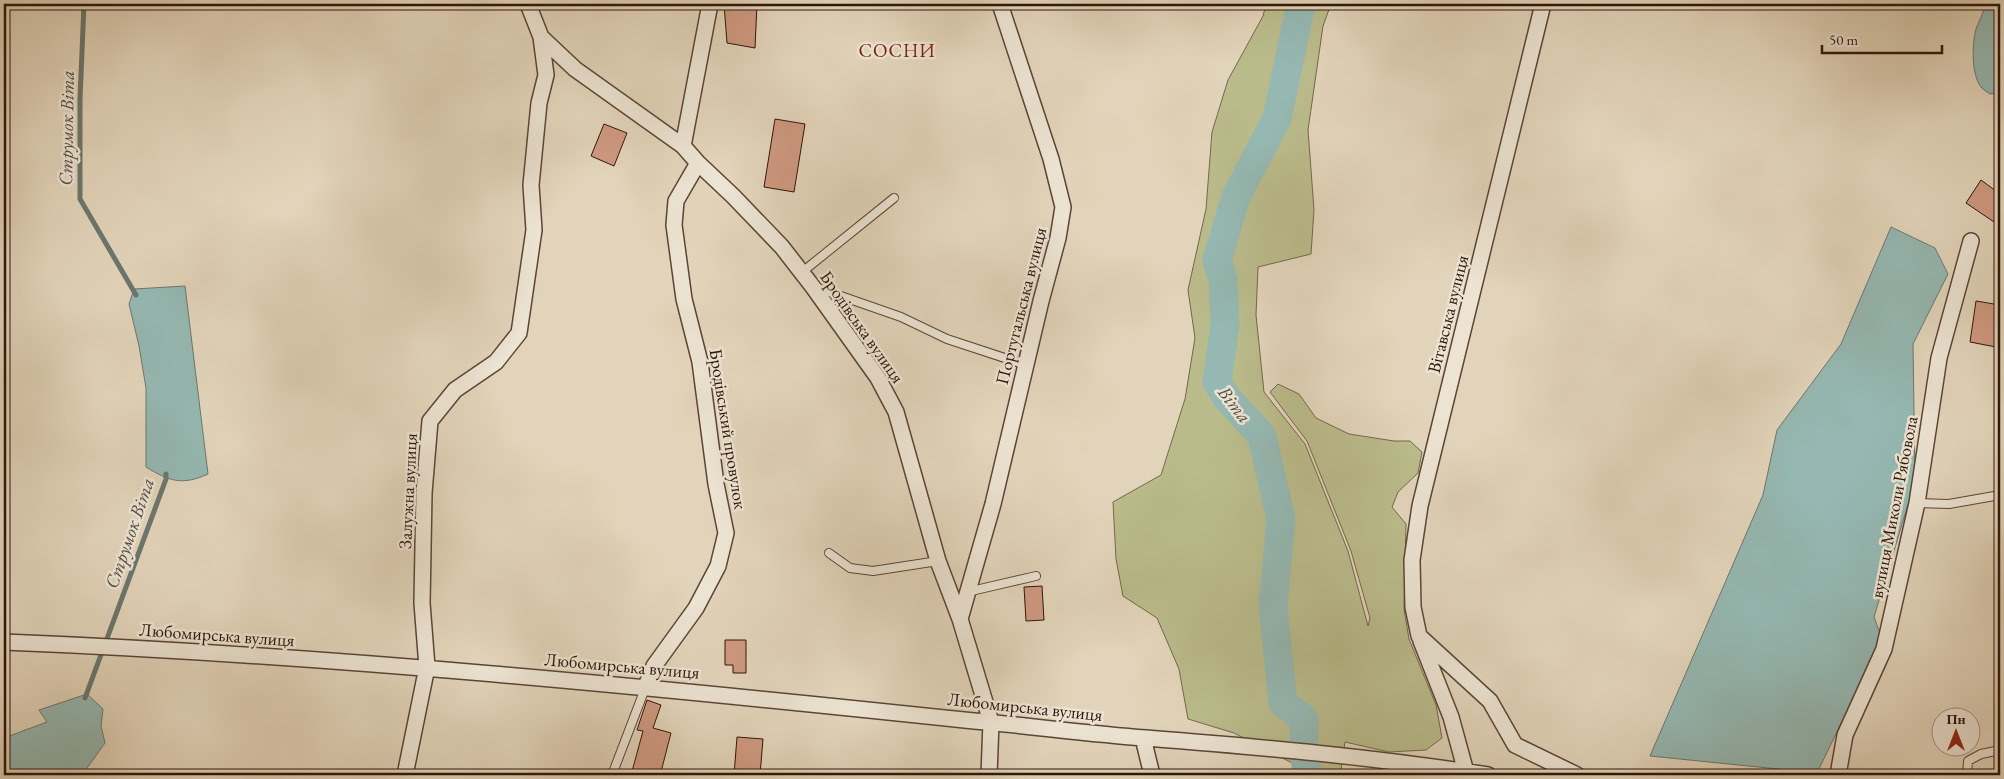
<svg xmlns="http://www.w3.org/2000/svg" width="2004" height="779" viewBox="0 0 2004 779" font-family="'EB Garamond',serif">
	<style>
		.green { fill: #babb8b; stroke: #74684a }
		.water { fill: #95b8b2; stroke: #6c776f }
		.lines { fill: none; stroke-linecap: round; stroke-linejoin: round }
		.stream { stroke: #6c776f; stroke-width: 5 }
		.river { stroke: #95b8b2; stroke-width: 29 }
		.building { fill: #cf9981; stroke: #2e150a }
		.service-casing { stroke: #5b4536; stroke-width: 10 }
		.minor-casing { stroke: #5b4536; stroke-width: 18 }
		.service { stroke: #ece3d2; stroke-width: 8 }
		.minor { stroke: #ece3d2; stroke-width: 15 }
		.labels { text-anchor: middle; stroke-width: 5; stroke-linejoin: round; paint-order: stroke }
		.street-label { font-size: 18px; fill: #2e150a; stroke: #ece3d2 }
		.neighbourhood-label { font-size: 19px; letter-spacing: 1px; fill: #7a1f14; stroke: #ece3d2 }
		.water-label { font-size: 19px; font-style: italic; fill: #524e45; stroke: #ece3d2 }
	</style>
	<rect width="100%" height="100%" fill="#e2d4ba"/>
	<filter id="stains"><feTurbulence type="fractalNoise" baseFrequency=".004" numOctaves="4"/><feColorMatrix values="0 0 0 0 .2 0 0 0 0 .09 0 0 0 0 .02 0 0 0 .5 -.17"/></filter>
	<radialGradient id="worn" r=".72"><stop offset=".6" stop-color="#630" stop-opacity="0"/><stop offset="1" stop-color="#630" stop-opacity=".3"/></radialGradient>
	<path class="green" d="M1266,4H1331L1323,26L1308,130L1314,210L1311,254L1258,267L1256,315L1264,392L1305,444L1348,551L1368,626L1370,618L1351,551L1307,441L1270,392L1278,384L1299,394L1316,418L1349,434L1394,441H1410L1422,452L1418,473L1398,492L1392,507L1406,524L1404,609L1409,639L1436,705L1442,738L1426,750L1389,752L1345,742L1341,770L1345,775H1296L1294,764L1234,733L1188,719L1179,669L1157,618L1123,596L1116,559L1113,502L1161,475L1185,399L1195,338L1188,290L1206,209L1212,132L1228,80L1263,16Z"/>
	<path class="water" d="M1985,4H2000V92L1990,94C1988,92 1983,90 1981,87C1971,74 1972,44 1976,29C1979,20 1984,13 1985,4Z
		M1891,227L1935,248L1948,274L1913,344L1915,481L1874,617L1882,639L1817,773L1650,756L1763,495L1777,430L1841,344Z
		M185,286L208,474C182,486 169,481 146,467V388L139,346L129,304L134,289Z
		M87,694L103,709L101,726L105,743L82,775H4V738L47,722L39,710Z"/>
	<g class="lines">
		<path class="stream" d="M84,4L80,99V199L136,295
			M85,698L166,479V474"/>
		<path class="river" d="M1301,4L1277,118L1236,197L1217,260L1223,280L1225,325L1217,382L1227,398L1262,436L1281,520L1273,606L1283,703L1304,719V749L1307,775"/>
	</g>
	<path class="building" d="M724,4H757L755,48L727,43Z
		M775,119L805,124L794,192L764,187Z
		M604,124L627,133L614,166L591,156Z
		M1981,180L2000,194V226L1966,203Z
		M1976,301L2000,305L1996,347L1970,342Z
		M1042,586L1044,620L1026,621L1024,587Z
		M725,640H746V673H733V665H725Z
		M647,700L661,705L653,728L671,733L661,772L652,770L651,775H631L643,731L637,730Z
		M737,737L763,739L760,775H734Z"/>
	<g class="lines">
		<defs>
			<path id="service" d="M801,273L894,198
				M815,287L901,317L947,339L1026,365
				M1917,503L1949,504L2000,495
				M829,553L850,568L873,571L938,561
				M967,592L1036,576
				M612,775L646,686
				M1967,775L1968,761L1981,754L2000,750"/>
			<path id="minor" d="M528,4L541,37L575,69L683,146L698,163L733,196L782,247L813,287L878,378L896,412L938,561L960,619L991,722L989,775
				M1543,4L1420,506L1412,560L1413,607L1419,636L1490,701L1515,745L1577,775
				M683,146L710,4
				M960,619L993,504L1041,301L1058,238L1063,207L1051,159L1000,4
				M1421,641L1451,717L1466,772
				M4,642C328,655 651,687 974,721C1032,726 1089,734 1146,738C1260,747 1375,757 1488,775
				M646,686L654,666L696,608L718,566L726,533L716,484L700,362L684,299L674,225L676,201L698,163
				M1143,738L1152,775
				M405,775L427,667L422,603L424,493L430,421L455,390L496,362L519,333L534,230L531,185L539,103L546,75L541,37
				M1838,775L1845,735L1884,649L1917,503L1939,358L1971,241"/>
		</defs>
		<use href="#service" class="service-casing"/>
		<use href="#minor" class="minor-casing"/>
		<use href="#service" class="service"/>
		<use href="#minor" class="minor"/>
	</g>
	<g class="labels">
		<g class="street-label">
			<text transform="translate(1021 306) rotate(-76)" y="6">Португальська вулиця</text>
			<text transform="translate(1448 314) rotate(-76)" y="6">Вітавська вулиця</text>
			<text transform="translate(862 327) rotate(55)" y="6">Бродівська вулиця</text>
			<text transform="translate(728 429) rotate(81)" y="6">Бродівський провулок</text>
			<text transform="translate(408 491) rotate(-87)" y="6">Залужна вулиця</text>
			<text transform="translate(1894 507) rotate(-79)" y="6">вулиця Миколи Рябовола</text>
			<text transform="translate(217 635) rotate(4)" y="6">Любомирська вулиця</text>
			<text transform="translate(622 666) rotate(5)" y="6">Любомирська вулиця</text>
			<text transform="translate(1025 707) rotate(6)" y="6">Любомирська вулиця</text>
		</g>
		<g class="neighbourhood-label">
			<text x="897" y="57">СОСНИ</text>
		</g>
		<g class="water-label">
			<text transform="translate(66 128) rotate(-89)" y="7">Струмок Віта</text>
			<text transform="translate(1235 404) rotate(52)" y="7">Віта</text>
			<text transform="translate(129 533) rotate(-71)" y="7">Струмок Віта</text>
		</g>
	</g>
	<rect width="2004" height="779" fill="none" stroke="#e2d4ba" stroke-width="20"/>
	<rect x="5" y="5" width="1994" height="769" fill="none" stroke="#2e150a" stroke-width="2.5"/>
	<rect x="10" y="10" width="1984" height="759" fill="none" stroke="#2e150a"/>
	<g transform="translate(1956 732)"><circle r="24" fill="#ece3d2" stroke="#a09182"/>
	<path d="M0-4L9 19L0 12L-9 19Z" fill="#8f2418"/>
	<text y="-8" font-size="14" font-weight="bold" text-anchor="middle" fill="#2e150a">Пн</text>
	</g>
	<path d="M1822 45v8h120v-8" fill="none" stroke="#2e150a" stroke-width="2.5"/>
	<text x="1829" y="45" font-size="15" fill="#2e150a" stroke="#ece3d2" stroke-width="4" paint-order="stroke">50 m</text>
	<rect width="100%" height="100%" filter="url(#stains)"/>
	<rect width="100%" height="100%" fill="url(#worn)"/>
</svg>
